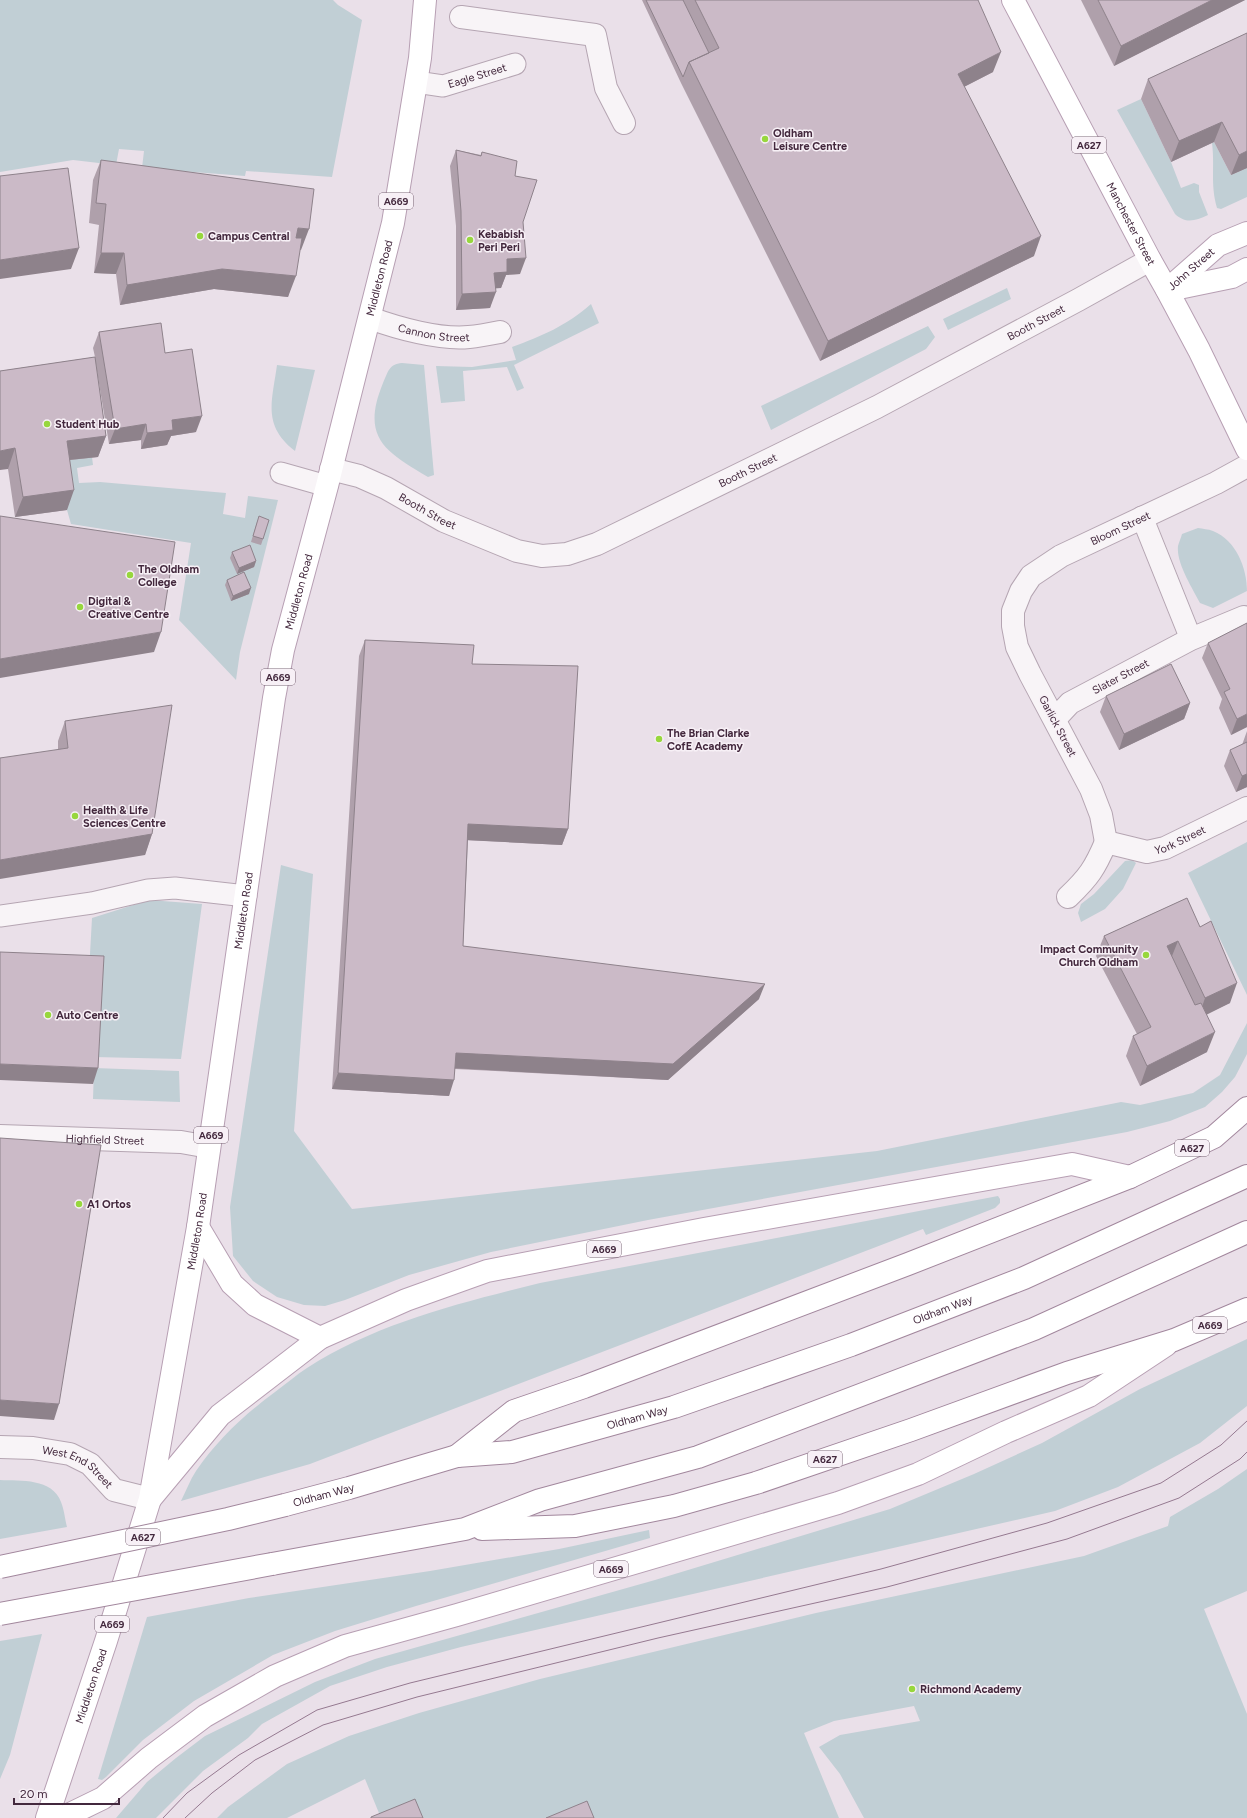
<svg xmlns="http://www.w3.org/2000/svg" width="1247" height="1818" viewBox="0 0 1247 1818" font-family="Figtree,sans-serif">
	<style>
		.green { fill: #c1cfd5 }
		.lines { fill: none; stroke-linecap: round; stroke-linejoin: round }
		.service-casing { stroke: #b5a5b2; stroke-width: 23 }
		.pedestrian-casing { stroke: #b5a5b2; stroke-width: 24 }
		.minor-casing { stroke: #b5a5b2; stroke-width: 24 }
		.primary-casing { stroke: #b79fb3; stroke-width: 24 }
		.trunk-casing { stroke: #a2879d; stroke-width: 24 }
		.service { stroke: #f8f4f7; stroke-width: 21 }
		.pedestrian { stroke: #f8f4f7; stroke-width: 22 }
		.minor { stroke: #f8f4f7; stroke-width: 22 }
		.primary { stroke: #fff; stroke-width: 22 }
		.trunk { stroke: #fff; stroke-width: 22 }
		.tram { stroke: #957990; stroke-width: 1 }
		.trunk-bridge-casing { stroke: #a2879d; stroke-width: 24; stroke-linecap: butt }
		.trunk-bridge { stroke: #fff; stroke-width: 22 }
		.wall { fill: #afa0ab }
		.shaded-wall { fill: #8e828b }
		.building { fill: #cbbac7; stroke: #8e828b }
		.poi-dot { fill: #97d73d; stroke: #f7f0f6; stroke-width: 1.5 }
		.labels { text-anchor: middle; stroke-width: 3; stroke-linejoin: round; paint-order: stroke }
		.shield { fill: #f7f0f6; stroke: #796474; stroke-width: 1 }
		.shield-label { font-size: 10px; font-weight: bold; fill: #43283d }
		.street-label { font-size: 11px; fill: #43283d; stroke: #f7f0f6 }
		.poi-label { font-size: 11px; font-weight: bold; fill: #43283d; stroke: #f7f0f6; text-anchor: start }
	</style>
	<rect width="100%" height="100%" fill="#eae0e9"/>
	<path class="green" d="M0,0H333L338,5L362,20L332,177L246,171L245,176L142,168L144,151L119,149L116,165L73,160L0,172Z
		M1141,99L1171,162L1181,188L1194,183L1199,185V192L1208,215C1195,221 1186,224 1175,214L1117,110Z
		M1214,142L1231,175L1247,168V197L1221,209L1217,208C1210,184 1215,167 1212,143Z
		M1007,288L1011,299L948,330L943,319Z
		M591,304L599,323L514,365L524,388L517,391L507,367L463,371L465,401L441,403L436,366L472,367L516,360L512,347C542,336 566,326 591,304Z
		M928,326L935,337L926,349L771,430L761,406Z
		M402,363L424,365L434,475L428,477C384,451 361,437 383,383C388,372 389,364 402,363Z
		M277,365L315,370L295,451C262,425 272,402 277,365Z
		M92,457L93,465L77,468L79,483L100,482L226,493L223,514L245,518L248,496L278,500L240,652L236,680L179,620L191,543L71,524L67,510L59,461Z
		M1198,528C1203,529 1208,529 1213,531C1236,540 1247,568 1247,591L1213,608L1200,603C1193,589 1176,563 1178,546C1179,542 1181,538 1182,534Z
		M1247,842V995L1188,873Z
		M1132,860L1136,863L1123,889L1105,909L1081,922L1078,913L1081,904L1094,894L1125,861Z
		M281,865L313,874L294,1131L352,1209L877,1151L1121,1102L1140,1105L1193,1093L1220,1075L1247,1023V1054L1235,1077L1222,1092L1205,1107L1170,1121L1127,1132L648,1220L491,1252L409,1275L345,1300L325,1306L304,1305L277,1297L253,1281L233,1256L230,1207Z
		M149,900L202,904L181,1059L94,1057L89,972L92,918Z
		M94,1068L179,1071L180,1102L93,1099Z
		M998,1196L1000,1199V1203L995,1208L926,1235L923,1229L310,1464L181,1501C186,1491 190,1480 196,1471C217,1440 245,1414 275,1392C286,1384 296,1375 307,1368C377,1323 460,1303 540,1283Z
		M1247,1339V1406L1200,1443L1118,1487L1055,1511L461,1647L387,1667L330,1686L262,1724L248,1738L203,1771L156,1818H116L147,1782L176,1758L205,1736L315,1682L375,1659L655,1580L890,1509L974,1474L1042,1443L1140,1389Z
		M1247,1469V1591L1204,1609L1247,1714V1818H864L840,1774L819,1747L840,1735L920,1721L914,1706L834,1721L804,1733L839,1818H381L365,1779L287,1818H217L228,1807L287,1764L349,1736L419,1713L540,1679L816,1613L1084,1556L1168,1526L1170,1517L1218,1489Z
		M0,1480C21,1481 52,1478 61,1502C64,1509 65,1519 67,1527L0,1539Z
		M649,1530L650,1538L416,1606L335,1631L273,1655L194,1701L143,1740L106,1777L102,1780L98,1779L147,1617L249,1598L430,1571L559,1549Z
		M42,1634L10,1755L0,1779V1641Z"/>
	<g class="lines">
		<defs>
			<g id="service">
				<path id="s1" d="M416,82L443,86L515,64"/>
				<path d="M281,473L327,486"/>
				<path d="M1142,517L1191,639"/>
				<path d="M0,916L92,903L148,890L175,888L246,896"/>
			</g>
			<path id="pedestrian" d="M461,17L595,35L606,88L624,123"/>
			<g id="minor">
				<path id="s2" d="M370,318C397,328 440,340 469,337C480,336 490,334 500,332"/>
				<path id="s3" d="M331,469L359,476L386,488L444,521L517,551L542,556L567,554L597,544L877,407L1078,300L1150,260"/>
				<path id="s4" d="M1055,719L1070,703L1191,639L1244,617"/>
				<path id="s5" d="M1106,842L1101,815L1091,789L1030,674L1017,647L1013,626V611L1021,591L1031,576L1061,556L1216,483L1247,466"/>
				<path id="s6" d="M1068,897C1089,877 1095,868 1106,842L1147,852L1165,848L1247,808"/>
				<path id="s7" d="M0,1136L181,1142L209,1147"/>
				<path id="s8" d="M0,1447L33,1448L70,1454L90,1464L114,1490L150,1499"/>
			</g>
			<g id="primary">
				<path id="s9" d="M1013,0L1150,260L1167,290L1199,350L1247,449"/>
				<path id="s10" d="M1167,290L1218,245L1247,233"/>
				<path d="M1169,290L1232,277L1247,269"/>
				<path d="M198,1227L232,1284L255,1305L320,1338"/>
				<path d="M151,1498L220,1415L320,1338L406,1300L487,1271L704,1229L1072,1164L1130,1177"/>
				<path id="s11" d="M47,1818L106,1641L150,1499L198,1227L274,698L283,650L327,486L393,223L420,58L425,0"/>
				<path d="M62,1818L103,1798L149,1758L205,1716L275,1676L345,1646L457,1615L838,1503L918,1474L1006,1432L1089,1396L1166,1345"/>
			</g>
			<g id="trunk">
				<path d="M457,1456L514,1411L584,1387L908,1264L1130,1177L1214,1137L1247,1108"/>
				<path id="s12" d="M285,1505L349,1488L457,1456L512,1452L674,1407L851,1345L1024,1278L1247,1176"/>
				<path d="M482,1529L575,1526L674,1506L756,1483L911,1430L1067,1373L1174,1340L1247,1309"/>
				<path d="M272,1564L465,1529L540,1500L698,1457L1034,1329L1247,1232"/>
			</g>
		</defs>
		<use href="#service" class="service-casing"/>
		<use href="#pedestrian" class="pedestrian-casing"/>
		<use href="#minor" class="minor-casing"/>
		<use href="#primary" class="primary-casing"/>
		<use href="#trunk" class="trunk-casing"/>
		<use href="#service" class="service"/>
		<use href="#pedestrian" class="pedestrian"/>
		<use href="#minor" class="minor"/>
		<use href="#primary" class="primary"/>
		<use href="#trunk" class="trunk"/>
		<path class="tram" d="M163,1818L187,1793L239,1755L317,1710L410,1683L881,1569L1047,1523L1161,1483L1221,1445L1247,1421
			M185,1818L212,1793L255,1760L323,1725L417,1697L658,1638L887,1587L1067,1539L1179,1498L1240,1459L1247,1452"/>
		<defs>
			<path id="trunk-bridge" d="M0,1567L228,1519L285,1505
				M0,1614L272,1564"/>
		</defs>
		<use href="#trunk-bridge" class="trunk-bridge-casing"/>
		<use href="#trunk-bridge" class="trunk-bridge"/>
	</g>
	<path class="wall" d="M642,0H978L993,72L964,87L1034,256L820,361L681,83Z
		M1081,0H1245L1114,66Z
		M1247,33V168L1231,175L1214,142L1171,162L1141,99L1148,79Z
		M456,150L481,155L482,152L515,176L523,222L520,274L506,275L501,288H495L490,308L456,310V226L450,166Z
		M101,160L301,250L300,249L288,297L214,289L120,305L116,274L94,273L99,225L89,223L93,180Z
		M99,332L165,353L196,432L171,436L167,445L141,449V440L109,444L96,365L106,436L98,457L70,460L67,510L15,517L8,469L0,371L95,357L93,348Z
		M257,522L263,539L261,545L251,542Z
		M232,552L256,561L254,567L237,574L230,558Z
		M227,580L249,594L231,601L225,585Z
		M1247,623V727L1231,735L1219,708L1222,699L1202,658L1208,643Z
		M365,640L472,664L568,829L562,845L468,840L463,946L759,999L668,1080L455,1069L449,1096L332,1089L359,656Z
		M1106,696L1190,703L1184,719L1119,750L1100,712Z
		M65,721L152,834L145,855L58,750V741Z
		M1247,731V787L1236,792L1224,766L1230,750L1242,745Z
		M1187,898L1230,1003L1206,1014L1207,1052L1140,1086L1126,1056L1133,1036L1137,1034L1096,956L1104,936Z"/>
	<path class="shaded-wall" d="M1212,0H1245L1114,66L1121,46Z
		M1001,52L993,72L950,94L958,74Z
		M1222,122L1214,142L1171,162L1179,141Z
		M1247,151V168L1231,175L1239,155Z
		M298,228L309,229L301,250L290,248Z
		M1041,236L1034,256L820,361L828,341Z
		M79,248L71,269L0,279V260Z
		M101,253H124L116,274L94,273Z
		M526,258L520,274L506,275L501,288L488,289L494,273L507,259Z
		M222,269L296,276L288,297L214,289L120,305L127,285Z
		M496,292L490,308L456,310L462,294Z
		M202,416L196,432L171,436L167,445L141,449L147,433L172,420Z
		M146,424L141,440L109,444L115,429Z
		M106,436L98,457L59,461L67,441Z
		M15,448L8,469L0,470V451Z
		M74,490L67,510L15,517L23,497Z
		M256,561L254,567L237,574L239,568Z
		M251,588L249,594L231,601L233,596Z
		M161,632L154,652L0,678V659Z
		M1190,703L1184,719L1119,750L1124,734Z
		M1247,714V727L1231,735L1237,719Z
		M1247,774V787L1236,792L1242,776Z
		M468,824L568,829L562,845L463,840Z
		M152,834L145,855L0,879V860Z
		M1178,941L1170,961L1167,946Z
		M1237,983L1230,1003L1198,1019L1205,998Z
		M765,984L759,999L668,1080L450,1068L456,1053Z
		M1215,1032L1207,1052L1140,1086L1147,1066Z
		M0,1064L98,1068L93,1084L0,1080Z
		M338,1073L454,1080L449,1096L332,1089Z
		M0,1400L59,1404L54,1420L0,1416Z"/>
	<path class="building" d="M646,0H683L709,53L689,62L683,77Z
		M695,0H978L1001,52L958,74L1041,236L828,341L689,62L719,48Z
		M1098,0H1212L1121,46Z
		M1247,33V151L1239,155L1222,122L1179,141L1148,79Z
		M456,150L481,156L482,152L517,161L515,176L537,180L523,222L526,258L507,259V272L494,273L496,292L462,294L461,211Z
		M101,160L314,189L309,229L298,228L296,238H302L296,276L222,269L127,285L124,253H101L106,204L96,203Z
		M68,168L79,248L0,260V176Z
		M161,323L165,353L192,349L202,416L172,420L173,430L147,433L146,424L115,429L99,332Z
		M95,357L106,436L67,441L74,490L23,497L15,448L0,451V371Z
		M0,516L175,542L161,632L0,659Z
		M259,516L269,520L263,539L253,536Z
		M250,545L256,561L239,568L232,552Z
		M244,572L251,588L233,596L227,580Z
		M1247,623V714L1237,719L1224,692L1230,689L1208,643Z
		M365,640L474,645L472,664L578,666L568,829L468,824L463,946L765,984L673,1064L456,1053L454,1080L338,1073Z
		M1171,664L1190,703L1124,734L1106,696Z
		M172,705L152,834L0,860V758L68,748L65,721Z
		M1247,742V774L1242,776L1230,750Z
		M1187,898L1200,927L1211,921L1237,983L1205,998L1178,941L1167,946L1195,1005L1201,1003L1215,1032L1147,1066L1133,1036L1151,1027L1104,936Z
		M0,952L104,956L98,1068L0,1064Z
		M0,1138L101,1145L59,1404L0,1400Z
		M415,1799L423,1818H371V1817Z
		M587,1801L594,1818H546Z"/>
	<g class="poi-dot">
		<circle cx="765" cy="139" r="4"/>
		<circle cx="200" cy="236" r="4"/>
		<circle cx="470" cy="240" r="4"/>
		<circle cx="47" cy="424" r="4"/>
		<circle cx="130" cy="575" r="4"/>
		<circle cx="80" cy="607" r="4"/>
		<circle cx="659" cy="739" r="4"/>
		<circle cx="75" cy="816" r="4"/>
		<circle cx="1146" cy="955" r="4"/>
		<circle cx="48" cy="1015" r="4"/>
		<circle cx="79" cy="1204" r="4"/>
		<circle cx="912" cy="1689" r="4"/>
	</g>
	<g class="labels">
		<g class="shield">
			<rect x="1072" y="137" width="34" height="16" rx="3"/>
			<rect x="379" y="193" width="34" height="16" rx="3"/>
			<rect x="261" y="669" width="34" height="16" rx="3"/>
			<rect x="194" y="1127" width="34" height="16" rx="3"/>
			<rect x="1175" y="1140" width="34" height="16" rx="3"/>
			<rect x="587" y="1241" width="34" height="16" rx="3"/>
			<rect x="1193" y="1317" width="34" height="16" rx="3"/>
			<rect x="808" y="1451" width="34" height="16" rx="3"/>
			<rect x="126" y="1529" width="34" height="16" rx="3"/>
			<rect x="594" y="1561" width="34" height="16" rx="3"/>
			<rect x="95" y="1616" width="34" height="16" rx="3"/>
		</g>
		<g class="shield-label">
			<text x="1089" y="149">A627</text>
			<text x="396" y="205">A669</text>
			<text x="278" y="681">A669</text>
			<text x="211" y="1139">A669</text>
			<text x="1192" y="1152">A627</text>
			<text x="604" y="1253">A669</text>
			<text x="1210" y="1329">A669</text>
			<text x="825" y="1463">A627</text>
			<text x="143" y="1541">A627</text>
			<text x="611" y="1573">A669</text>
			<text x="112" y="1628">A669</text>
		</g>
		<g class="street-label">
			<text dy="4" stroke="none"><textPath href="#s1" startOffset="63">Eagle Street</textPath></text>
			<text dy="4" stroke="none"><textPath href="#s9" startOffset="253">Manchester Street</textPath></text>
			<text dy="4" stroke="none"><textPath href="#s10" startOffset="32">John Street</textPath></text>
			<text dy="4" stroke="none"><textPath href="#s11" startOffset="1579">Middleton Road</textPath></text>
			<text dy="4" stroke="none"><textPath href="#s3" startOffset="778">Booth Street</textPath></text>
			<text dy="4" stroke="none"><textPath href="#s2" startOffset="66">Cannon Street</textPath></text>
			<text dy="4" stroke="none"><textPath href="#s3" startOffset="454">Booth Street</textPath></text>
			<text dy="4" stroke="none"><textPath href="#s3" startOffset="106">Booth Street</textPath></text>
			<text dy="4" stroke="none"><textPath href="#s5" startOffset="393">Bloom Street</textPath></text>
			<text dy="4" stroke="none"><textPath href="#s11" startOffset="1255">Middleton Road</textPath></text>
			<text dy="4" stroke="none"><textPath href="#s4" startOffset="79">Slater Street</textPath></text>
			<text transform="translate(1058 726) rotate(62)" y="4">Garlick Street</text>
			<text dy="4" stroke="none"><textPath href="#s6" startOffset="145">York Street</textPath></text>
			<text dy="4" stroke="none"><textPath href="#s11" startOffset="931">Middleton Road</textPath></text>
			<text dy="4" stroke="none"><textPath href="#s7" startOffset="105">Highfield Street</textPath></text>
			<text dy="4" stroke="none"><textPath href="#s11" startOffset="607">Middleton Road</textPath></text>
			<text dy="4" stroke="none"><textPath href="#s12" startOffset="688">Oldham Way</textPath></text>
			<text dy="4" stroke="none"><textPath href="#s12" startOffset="364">Oldham Way</textPath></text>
			<text dy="4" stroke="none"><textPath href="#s8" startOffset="83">West End Street</textPath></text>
			<text dy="4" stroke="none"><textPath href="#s12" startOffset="40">Oldham Way</textPath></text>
			<text dy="4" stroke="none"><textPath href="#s11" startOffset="139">Middleton Road</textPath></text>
		</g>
		<g class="poi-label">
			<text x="773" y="137">Oldham<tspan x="773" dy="13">Leisure Centre</tspan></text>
			<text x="478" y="238">Kebabish<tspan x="478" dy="13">Peri Peri</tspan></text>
			<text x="208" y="240">Campus Central</text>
			<text x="55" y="428">Student Hub</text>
			<text x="138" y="573">The Oldham<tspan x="138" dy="13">College</tspan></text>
			<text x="88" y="605">Digital &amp;<tspan x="88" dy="13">Creative Centre</tspan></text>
			<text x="667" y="737">The Brian Clarke<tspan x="667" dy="13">CofE Academy</tspan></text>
			<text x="83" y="814">Health &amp; Life<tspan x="83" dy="13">Sciences Centre</tspan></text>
			<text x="1138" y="953" text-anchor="end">Impact Community<tspan x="1138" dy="13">Church Oldham</tspan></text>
			<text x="56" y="1019">Auto Centre</text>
			<text x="87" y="1208">A1 Ortos</text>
			<text x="920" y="1693">Richmond Academy</text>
		</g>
	</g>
	<path d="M14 1798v6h105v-6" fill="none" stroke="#43283d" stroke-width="2"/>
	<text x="20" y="1798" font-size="12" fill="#43283d" stroke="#f7f0f6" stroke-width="3" paint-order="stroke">20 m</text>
</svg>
